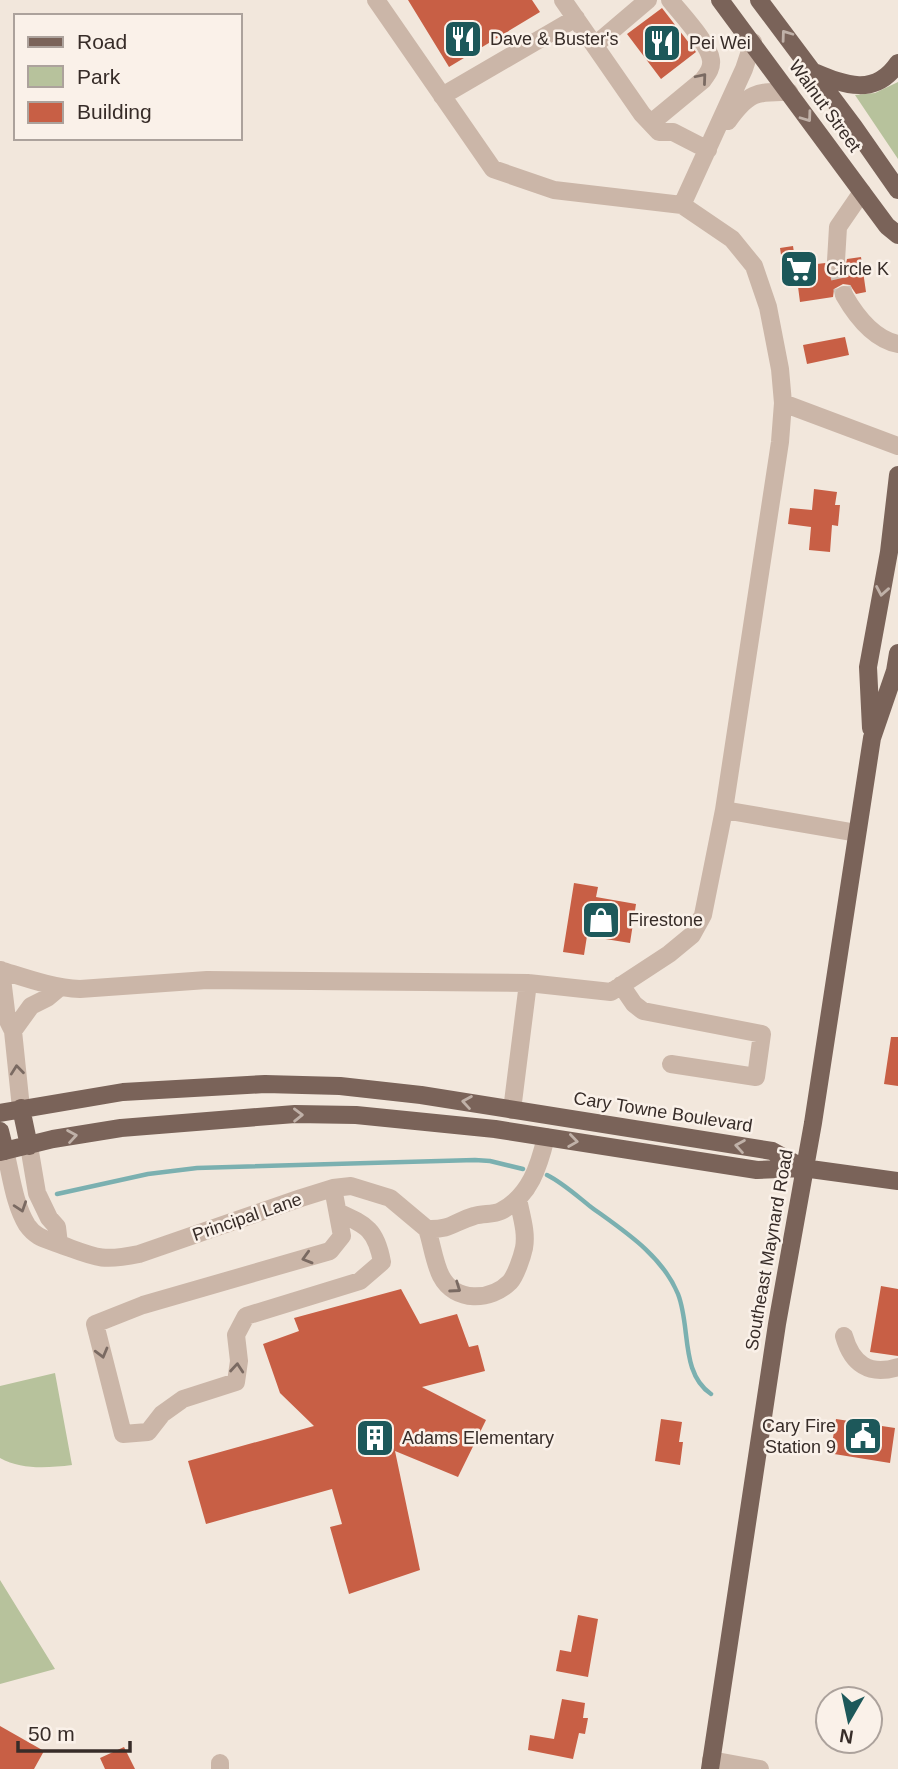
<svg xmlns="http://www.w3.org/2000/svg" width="898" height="1769" viewBox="0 0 898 1769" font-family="Arial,sans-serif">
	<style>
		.green { fill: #b7c29c }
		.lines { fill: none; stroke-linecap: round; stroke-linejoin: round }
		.stream { stroke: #7bb0b0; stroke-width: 4.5 }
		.building { fill: #c85f45 }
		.minor-tunnel { stroke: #cdc2b8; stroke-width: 18; stroke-dasharray: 18 9; stroke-linecap: butt }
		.minor { stroke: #cbb6a8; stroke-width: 18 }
		.major { stroke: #7a6359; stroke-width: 18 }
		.oneway { stroke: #c0b1a8 }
		.oneway2 { stroke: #7a6a62 }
		.labels { text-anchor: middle; stroke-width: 5; stroke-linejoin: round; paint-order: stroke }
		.poi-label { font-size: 18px; fill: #372c28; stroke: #faf1e9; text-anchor: start }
		.street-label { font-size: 18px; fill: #372c28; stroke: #faf1e9 }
	</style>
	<rect width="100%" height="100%" fill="#f2e7dc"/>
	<path class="green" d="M898,82V159L855,95L875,93Z
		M55,1373L72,1465C47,1468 22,1470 0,1458V1386Z
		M0,1580L55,1669L0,1684Z"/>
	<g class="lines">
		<path class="stream" d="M547,1175C563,1183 577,1196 591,1207C624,1231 662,1255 678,1294C691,1327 680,1373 711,1394
			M57,1194L148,1174L197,1168L475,1160L490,1161L523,1169"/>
	</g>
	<path class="building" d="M408,0H532L540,12L449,67Z
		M662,8L696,52L661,79L627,34Z
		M793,246L795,259L808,257L809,265L825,263L829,270L835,272L845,268L847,259L861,257L866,292L856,294L850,285L843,284L834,289L833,297L800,302L797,279L785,281L780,248Z
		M845,337L849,355L807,364L803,345Z
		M814,489L837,492L835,505H840L838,526L832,525L830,552L809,550L811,527L788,524L790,508L812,510Z
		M574,883L598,887L596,897L636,904L630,943L587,936L584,955L563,952Z
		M891,1037H898V1086L884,1084Z
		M881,1286L898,1289V1356L870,1352Z
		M401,1289L420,1324L457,1314L469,1347L478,1345L485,1371L422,1387L486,1420L458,1477L395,1451L420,1570L349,1594L330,1527L342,1524L332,1489L206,1524L188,1461L314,1426L280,1393L263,1344L299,1331L294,1318Z
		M661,1419L682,1422L679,1442H683L680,1465L655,1461Z
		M836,1419L895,1428L890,1463L834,1454L836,1445L832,1444Z
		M578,1615L598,1619L588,1677L556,1671L560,1650L571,1652Z
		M562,1699L585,1703L583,1718H588L585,1734L579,1733L573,1759L528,1750L530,1735L554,1739Z
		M0,1726L44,1751L34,1769H0Z
		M124,1747L135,1769H105L100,1758Z"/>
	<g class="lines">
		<path class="minor-tunnel" d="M836,261L844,295"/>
		<path class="minor" d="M563,0L642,114L659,132H673L708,150
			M595,45L648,0
			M442,96L576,18
			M728,121C748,93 756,91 789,92
			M651,123L703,80C708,73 712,68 711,60C709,43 681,14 670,0
			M682,205L744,69L753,42
			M836,261L838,227L862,192
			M844,295C856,316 873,339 898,344
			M783,403L898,446
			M724,810L857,833
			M0,970C26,978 53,988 80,989L207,980L528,983L611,992L669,954L692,935L703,915L724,810L780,442L783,403L780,369L768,307L754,266L732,239L682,205L554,190L493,169L376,0
			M1,970L7,1019L13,1031L21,1108
			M621,985L634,1004L643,1011L762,1034L756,1077L671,1064
			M13,1031L31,1006L47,998L59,988
			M512,1110L528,983
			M29,1146L37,1193L49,1218L57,1227L59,1244
			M5,1151C11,1174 14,1204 27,1225C36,1238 46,1239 59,1244C95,1257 100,1262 139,1254L301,1198L333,1188L351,1186L390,1198L427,1229
			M333,1188L342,1236L330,1251L143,1305L95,1324L123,1434L148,1432L162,1414L183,1399L236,1382L239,1361L236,1335L246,1316L360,1281L382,1262C376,1229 366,1225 338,1212
			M427,1229C432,1244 434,1262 441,1276C455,1303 491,1301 510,1282C516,1275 522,1257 524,1248C527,1232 521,1215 518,1199
			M427,1229C452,1230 453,1222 474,1216C483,1213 493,1215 501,1211C530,1196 539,1166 546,1137
			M844,1336C852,1364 869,1376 898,1367
			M711,1760L760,1769
			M220,1763V1769"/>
		<path class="major" d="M720,0L887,226L898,235
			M759,0L854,127L898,190
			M814,72C845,85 875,97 898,63
			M871,728L868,667L889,552L898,475
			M21,1108L29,1146
			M0,1113L123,1092L265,1084L340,1086L421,1095L772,1151L803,1168
			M0,1131L5,1151
			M0,1152L53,1139L121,1128L295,1114L356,1115L495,1129L757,1170L803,1168L898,1181
			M710,1769L777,1324L813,1123L872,738L895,671L898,653"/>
	</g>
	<defs><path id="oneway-chevron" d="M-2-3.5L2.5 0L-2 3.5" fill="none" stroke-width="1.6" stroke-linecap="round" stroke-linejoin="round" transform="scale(1.75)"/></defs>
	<g class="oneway">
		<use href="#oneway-chevron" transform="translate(786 35) rotate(-126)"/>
		<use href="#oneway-chevron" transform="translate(807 117) rotate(54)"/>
		<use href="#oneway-chevron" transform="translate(882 591) rotate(100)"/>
		<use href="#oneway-chevron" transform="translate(467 1102) rotate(-171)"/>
		<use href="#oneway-chevron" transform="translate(298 1115) rotate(-1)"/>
		<use href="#oneway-chevron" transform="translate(72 1136) rotate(-9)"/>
		<use href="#oneway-chevron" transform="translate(573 1141) rotate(8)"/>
		<use href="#oneway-chevron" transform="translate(740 1146) rotate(-171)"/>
	</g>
	<g class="oneway2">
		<use href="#oneway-chevron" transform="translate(702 78) rotate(-50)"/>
		<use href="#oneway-chevron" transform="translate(17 1070) rotate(-96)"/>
		<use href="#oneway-chevron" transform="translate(21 1207) rotate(71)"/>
		<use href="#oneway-chevron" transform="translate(307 1258) rotate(164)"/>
		<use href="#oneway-chevron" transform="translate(456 1288) rotate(35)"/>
		<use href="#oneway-chevron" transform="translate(102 1353) rotate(75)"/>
		<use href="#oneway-chevron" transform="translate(237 1368) rotate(-85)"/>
	</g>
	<defs>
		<symbol id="restaurant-square" viewBox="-11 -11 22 22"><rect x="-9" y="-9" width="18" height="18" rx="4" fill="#1d585a" stroke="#faf1e9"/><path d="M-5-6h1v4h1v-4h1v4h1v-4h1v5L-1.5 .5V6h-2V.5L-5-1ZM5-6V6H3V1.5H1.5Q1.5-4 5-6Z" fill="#fff"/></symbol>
		<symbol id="supermarket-square" viewBox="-11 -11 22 22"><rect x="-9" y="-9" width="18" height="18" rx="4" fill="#1d585a" stroke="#faf1e9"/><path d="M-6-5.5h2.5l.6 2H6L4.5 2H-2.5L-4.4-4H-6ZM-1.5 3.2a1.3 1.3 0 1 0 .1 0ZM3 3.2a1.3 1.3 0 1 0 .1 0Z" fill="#fff"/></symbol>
		<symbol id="shop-square" viewBox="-11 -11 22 22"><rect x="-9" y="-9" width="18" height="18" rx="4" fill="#1d585a" stroke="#faf1e9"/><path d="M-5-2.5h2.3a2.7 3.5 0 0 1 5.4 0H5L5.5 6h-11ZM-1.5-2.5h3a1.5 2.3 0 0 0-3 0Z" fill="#fff"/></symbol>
		<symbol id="civic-square" viewBox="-11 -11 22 22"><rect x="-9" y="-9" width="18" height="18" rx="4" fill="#1d585a" stroke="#faf1e9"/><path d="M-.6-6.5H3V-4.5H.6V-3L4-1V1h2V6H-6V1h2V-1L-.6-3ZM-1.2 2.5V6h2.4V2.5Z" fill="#fff"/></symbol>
		<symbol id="building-square" viewBox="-11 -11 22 22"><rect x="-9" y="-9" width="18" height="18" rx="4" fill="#1d585a" stroke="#faf1e9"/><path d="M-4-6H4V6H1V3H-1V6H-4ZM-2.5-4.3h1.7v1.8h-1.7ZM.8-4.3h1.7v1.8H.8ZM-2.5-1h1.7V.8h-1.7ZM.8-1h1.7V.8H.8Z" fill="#fff"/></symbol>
	</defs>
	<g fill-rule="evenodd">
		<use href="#restaurant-square" x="441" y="17" width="44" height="44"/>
		<use href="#restaurant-square" x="640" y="21" width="44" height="44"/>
		<use href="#supermarket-square" x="777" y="247" width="44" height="44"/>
		<use href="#shop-square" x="579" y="898" width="44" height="44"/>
		<use href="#civic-square" x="841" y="1414" width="44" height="44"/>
		<use href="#building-square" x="353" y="1416" width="44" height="44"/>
	</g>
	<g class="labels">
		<g class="poi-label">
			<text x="490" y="45">Dave &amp; Buster's</text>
			<text x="689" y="49">Pei Wei</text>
			<text x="826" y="275">Circle K</text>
			<text x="628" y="926">Firestone</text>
			<text x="836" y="1432" text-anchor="end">Cary Fire<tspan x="836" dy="21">Station 9</tspan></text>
			<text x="402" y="1444">Adams Elementary</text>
		</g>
		<g class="street-label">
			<text transform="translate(825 106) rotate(54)" y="6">Walnut Street</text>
			<text transform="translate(663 1112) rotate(9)" y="6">Cary Towne Boulevard</text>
			<text transform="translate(247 1217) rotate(-19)" y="6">Principal Lane</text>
			<text transform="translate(769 1250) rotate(-80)" y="6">Southeast Maynard Road</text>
		</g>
	</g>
	<rect x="14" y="14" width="228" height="126" fill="#faf1e9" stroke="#aca29c" stroke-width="2"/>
	<rect x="28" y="37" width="35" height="10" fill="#7a6359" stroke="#aca29c" stroke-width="2"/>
	<text x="77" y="49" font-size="21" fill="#372c28">Road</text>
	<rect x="28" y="66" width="35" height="21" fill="#b7c29c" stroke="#aca29c" stroke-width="2"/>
	<text x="77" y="84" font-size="21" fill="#372c28">Park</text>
	<rect x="28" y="102" width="35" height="21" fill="#c85f45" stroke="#aca29c" stroke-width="2"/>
	<text x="77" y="119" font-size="21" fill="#372c28">Building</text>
	<g transform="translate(849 1720) rotate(189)"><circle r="33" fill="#faf1e9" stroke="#aca29c" stroke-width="2"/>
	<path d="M0-5L12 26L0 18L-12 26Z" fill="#1d585a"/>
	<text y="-10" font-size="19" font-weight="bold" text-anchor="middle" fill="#372c28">N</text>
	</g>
	<path d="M18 1741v10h112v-10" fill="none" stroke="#372c28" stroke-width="3.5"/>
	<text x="28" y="1741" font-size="21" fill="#372c28" stroke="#faf1e9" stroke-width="5" paint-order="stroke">50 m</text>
</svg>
